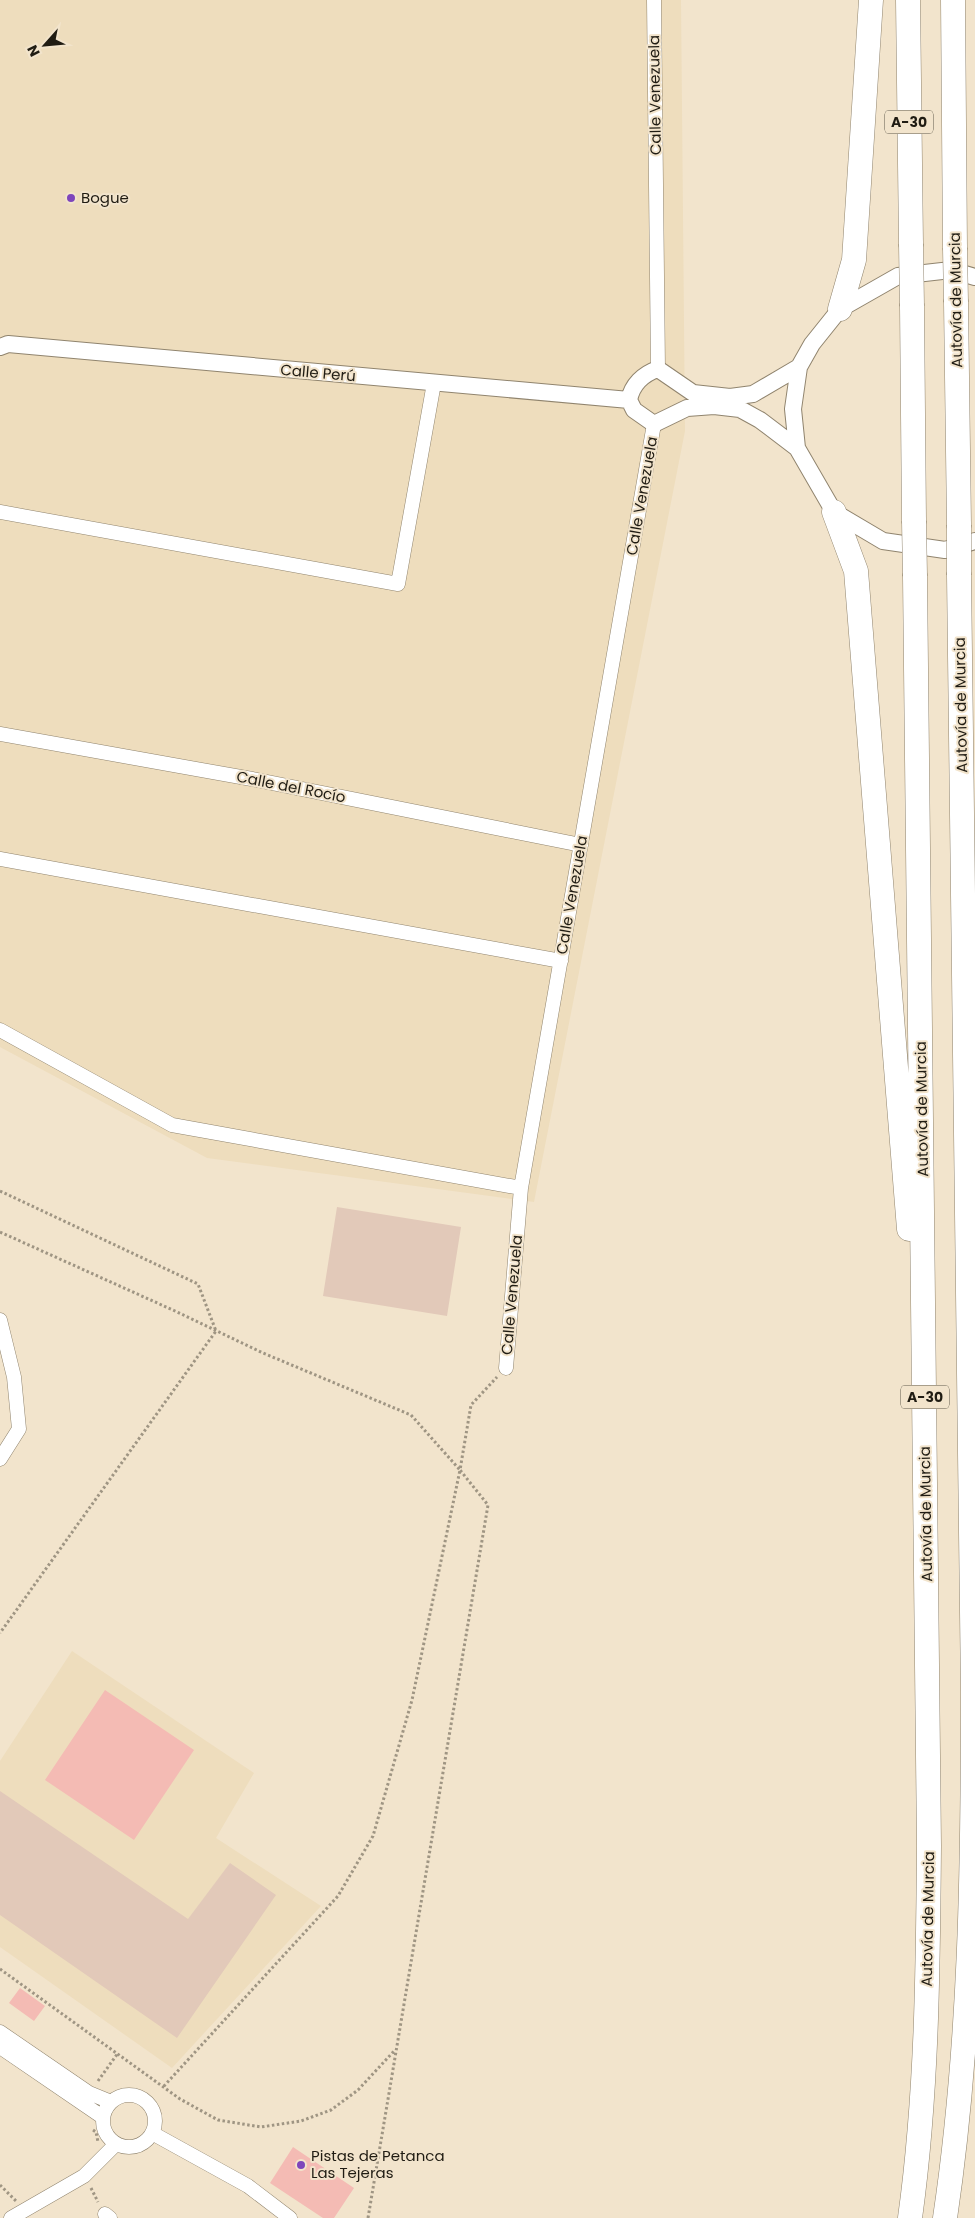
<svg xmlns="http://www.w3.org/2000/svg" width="975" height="2218" viewBox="0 0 975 2218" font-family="Poppins,sans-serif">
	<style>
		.built { fill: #eeddbd }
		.green { fill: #f4bbb4 }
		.building { fill: #e2c9b9 }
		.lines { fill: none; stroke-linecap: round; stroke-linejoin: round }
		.minor-casing { stroke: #90846e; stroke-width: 15 }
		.tertiary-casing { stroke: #90846e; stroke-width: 18 }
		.motorway-casing { stroke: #90846e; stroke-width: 25 }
		.path { stroke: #9f9583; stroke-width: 3; stroke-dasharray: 2.5 2.5; stroke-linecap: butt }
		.minor { stroke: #fff; stroke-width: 14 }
		.tertiary { stroke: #fff; stroke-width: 16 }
		.motorway { stroke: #fff; stroke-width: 24 }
		.motorway-bridge-casing { stroke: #90846e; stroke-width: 25; stroke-linecap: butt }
		.motorway-bridge { stroke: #fff; stroke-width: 24 }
		.poi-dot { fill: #7e45bb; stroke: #f2e4cc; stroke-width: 2 }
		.labels { text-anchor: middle; stroke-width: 4; stroke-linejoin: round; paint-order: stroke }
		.shield { fill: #f2e4cc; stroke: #5f584a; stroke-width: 1 }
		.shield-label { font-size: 14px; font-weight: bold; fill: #201c13 }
		.street-label { font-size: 15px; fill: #201c13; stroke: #f2e4cc }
		.poi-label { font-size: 15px; fill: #201c13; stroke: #f2e4cc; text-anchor: start }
	</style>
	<rect width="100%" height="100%" fill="#f2e4cc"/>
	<path class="built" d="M0,0H681L685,431L534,1202L207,1158L0,1047Z
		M72,1651L254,1773L216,1838L321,1906L172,2068L0,1947V1761Z"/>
	<path class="green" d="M105,1690L194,1750L134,1840L45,1780Z
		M20,1988L45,2006L34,2021L9,2003Z
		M293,2147L354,2188L334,2218H323L270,2183Z"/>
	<path class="building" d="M337,1207L461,1227L447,1316L323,1296Z
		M0,1791L188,1919L230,1863L276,1895L177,2038L0,1915Z"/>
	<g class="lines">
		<defs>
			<path id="minor" d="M654,0L658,369
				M0,512L398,584L434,383
				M0,734L252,779L581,845
				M0,859L561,961
				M0,1030L172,1125L521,1188
				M0,1320L14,1377L19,1429L0,1459
				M506,1368L521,1188L654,424
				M0,2032L89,2093L111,2102
				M0,2047L101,2116
				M103 2121a26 26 0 1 1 52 0a26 26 0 1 1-52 0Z
				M152,2133L248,2186L290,2218
				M105,2214L110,2218
				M11,2218L84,2176L116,2144"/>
			<path id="tertiary" d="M975,277L951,270L898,276L840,309L812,344L799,367L793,409L797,448L834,512L883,541L945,550L975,541
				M0,347L8,344L629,400
				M797,448L760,420L740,409L714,406L687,408L654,424L634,410L629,400C632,385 643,374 658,369L693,393L730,397L753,394L799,367"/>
			<path id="motorway" d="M908,0L911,244
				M953,0L955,248
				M956,302L959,525
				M912,306L914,521
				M840,309L854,260L871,0
				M834,512L856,571L909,1229
				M910,2218C927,2095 928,1970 929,1846L915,576
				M945,2218C971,2043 973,1867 973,1691L959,575"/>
		</defs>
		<use href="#minor" class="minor-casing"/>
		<use href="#tertiary" class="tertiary-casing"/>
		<use href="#motorway" class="motorway-casing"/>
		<path class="path" d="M0,1191L198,1284L216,1331L0,1633
			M0,1232L175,1311L263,1353L411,1415L460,1470L412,1700L373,1836L338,1896L164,2086
			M0,1969L180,2099L218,2120L261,2127L301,2121L331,2110L358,2090L395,2050
			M98,2081L118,2053
			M93,2130L96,2132L98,2142
			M0,2185L16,2201
			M91,2188L98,2202
			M368,2218L488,1505L460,1470L471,1405L497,1377"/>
		<use href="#minor" class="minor"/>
		<use href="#tertiary" class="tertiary"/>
		<use href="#motorway" class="motorway"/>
		<defs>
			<path id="motorway-bridge" d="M911,244L912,306
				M955,248L956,302
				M914,521L915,576
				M959,525V575"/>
		</defs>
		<use href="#motorway-bridge" class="motorway-bridge-casing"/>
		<use href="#motorway-bridge" class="motorway-bridge"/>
	</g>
	<g class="poi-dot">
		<circle cx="71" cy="198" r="5"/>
		<circle cx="301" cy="2165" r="5"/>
	</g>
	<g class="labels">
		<g class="shield">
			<rect x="885" y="110.5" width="48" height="23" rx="4"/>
			<rect x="901" y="1385.5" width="48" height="23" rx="4"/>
		</g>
		<g class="shield-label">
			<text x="909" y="127">A-30</text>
			<text x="925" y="1402">A-30</text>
		</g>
		<g class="street-label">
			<text transform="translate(655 95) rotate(-91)" y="5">Calle Venezuela</text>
			<text transform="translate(956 300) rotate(-91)" y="5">Autovía de Murcia</text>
			<text transform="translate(318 373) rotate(5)" y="5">Calle Perú</text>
			<text transform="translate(642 496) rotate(-80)" y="5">Calle Venezuela</text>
			<text transform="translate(961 705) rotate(-91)" y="5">Autovía de Murcia</text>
			<text transform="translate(291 787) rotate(11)" y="5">Calle del Rocío</text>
			<text transform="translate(572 895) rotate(-80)" y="5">Calle Venezuela</text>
			<text transform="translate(922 1109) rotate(-91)" y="5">Autovía de Murcia</text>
			<text transform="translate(512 1295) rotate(-85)" y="5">Calle Venezuela</text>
			<text transform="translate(926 1514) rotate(-91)" y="5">Autovía de Murcia</text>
			<text transform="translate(928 1919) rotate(-89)" y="5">Autovía de Murcia</text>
		</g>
		<g class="poi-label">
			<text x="81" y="203">Bogue</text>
			<text x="311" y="2161">Pistas de Petanca<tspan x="311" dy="17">Las Tejeras</tspan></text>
		</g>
	</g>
	<g transform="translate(45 45) rotate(243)" stroke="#f2e4cc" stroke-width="4" paint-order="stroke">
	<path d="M0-4L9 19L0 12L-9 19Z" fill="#201c13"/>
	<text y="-8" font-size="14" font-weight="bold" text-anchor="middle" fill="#201c13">N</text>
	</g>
</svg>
